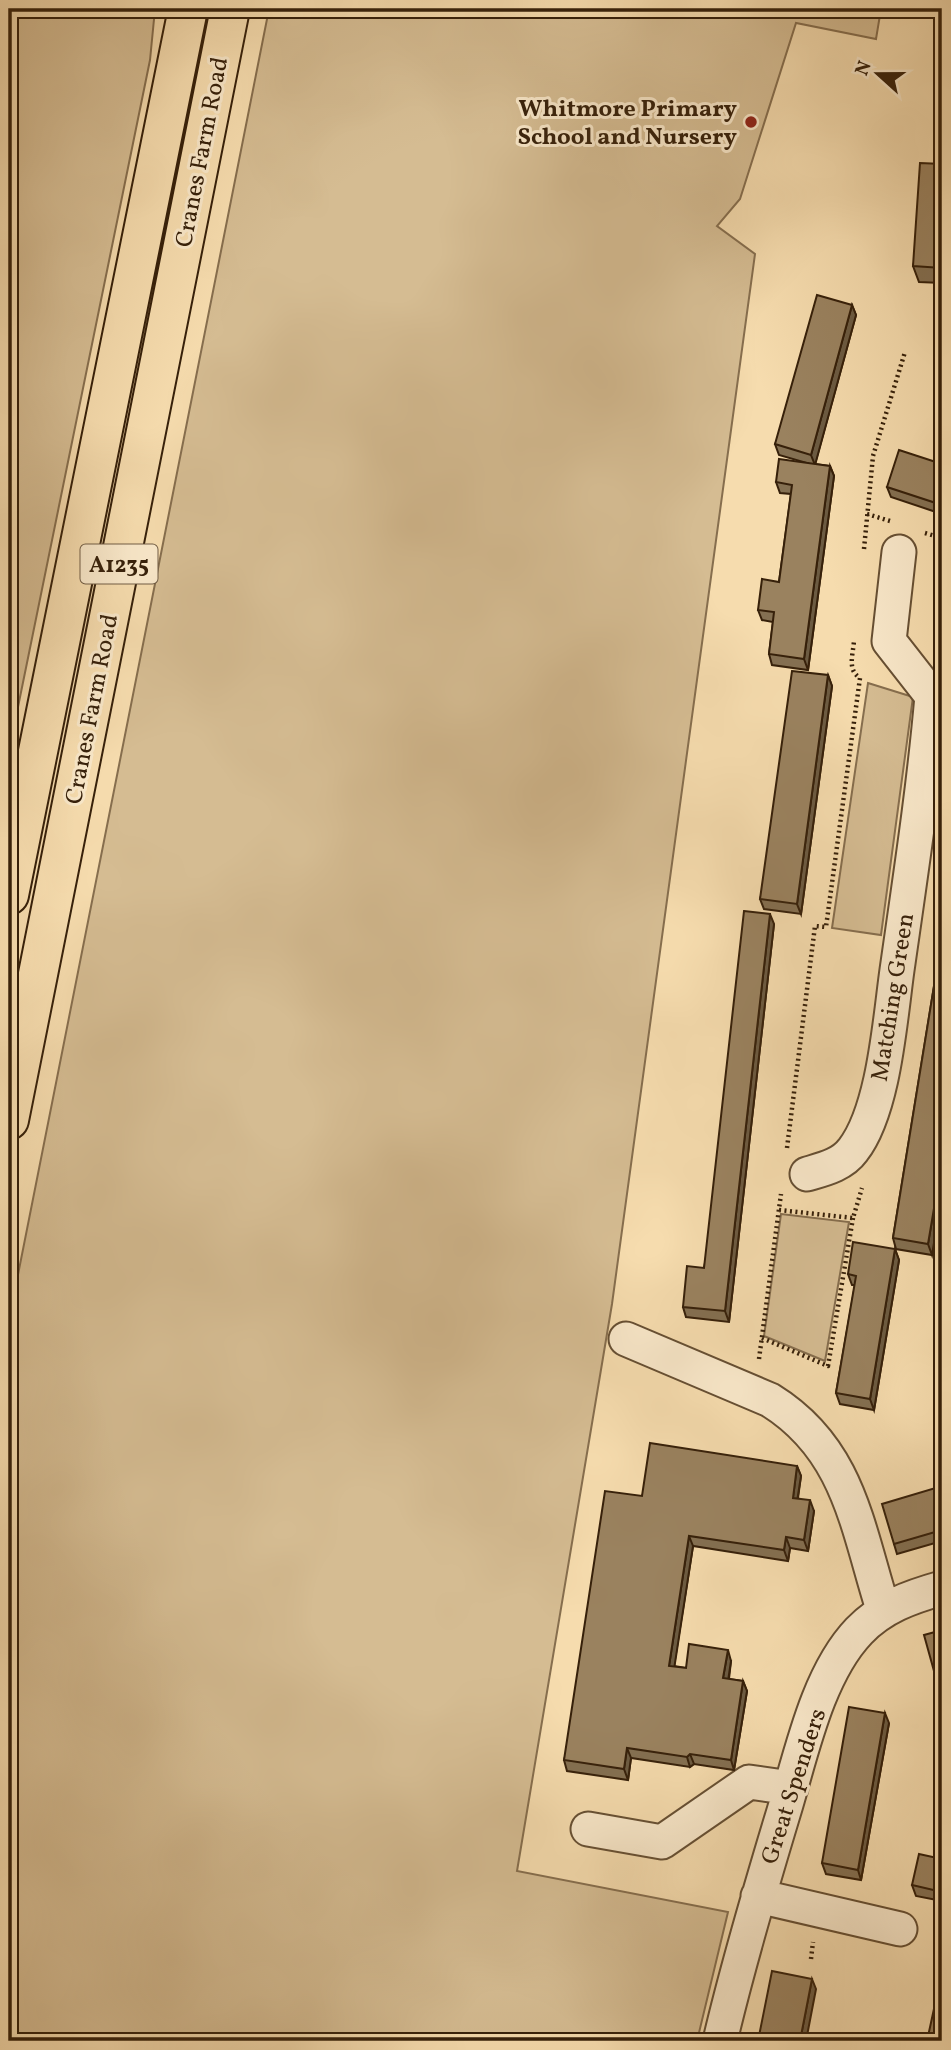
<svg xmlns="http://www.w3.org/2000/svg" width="951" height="2050" viewBox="0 0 951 2050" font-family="Vollkorn,serif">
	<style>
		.green { fill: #d5bc92; stroke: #866e4e; stroke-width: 2 }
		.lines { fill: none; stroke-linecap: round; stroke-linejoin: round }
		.minor-casing { stroke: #664f33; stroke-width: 37 }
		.major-casing { stroke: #36200a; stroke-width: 42 }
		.path { stroke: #36200a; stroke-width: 4.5; stroke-dasharray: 2 3.5; stroke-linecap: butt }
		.minor { stroke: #f9e8ca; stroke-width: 33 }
		.major { stroke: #f6dcae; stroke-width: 38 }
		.wall { fill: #847052; stroke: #36200a; stroke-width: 2 }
		.shaded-wall { fill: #6c5b42; stroke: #36200a; stroke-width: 2 }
		.building { fill: #9a825f; stroke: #36200a; stroke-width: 2 }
		.poi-dot { fill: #8f2418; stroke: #f9e8ca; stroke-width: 2.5 }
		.labels { text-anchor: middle; stroke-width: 6; stroke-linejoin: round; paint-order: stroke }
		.shield { fill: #f9e8ca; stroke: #705c44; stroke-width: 2 }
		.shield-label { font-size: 23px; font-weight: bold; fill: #36200a }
		.poi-label { font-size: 24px; font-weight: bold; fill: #36200a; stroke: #f9e8ca; text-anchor: end }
		.street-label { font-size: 24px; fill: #36200a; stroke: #f9e8ca }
	</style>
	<rect width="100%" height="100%" fill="#f6dcae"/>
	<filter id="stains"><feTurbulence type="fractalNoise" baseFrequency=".00286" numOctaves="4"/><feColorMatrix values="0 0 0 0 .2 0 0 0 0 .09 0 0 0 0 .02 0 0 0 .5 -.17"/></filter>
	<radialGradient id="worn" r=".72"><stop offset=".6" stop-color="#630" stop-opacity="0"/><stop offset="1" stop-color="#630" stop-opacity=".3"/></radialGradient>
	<path class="green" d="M9,9H155L150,60L9,751Z
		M269,9H881L876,39L796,23L740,199L717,226L755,254L612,1304L517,1871L728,1912L697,2041H9V1320Z
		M868,683L913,697L881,935L832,928Z
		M781,1214L849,1222L825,1361L764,1336Z"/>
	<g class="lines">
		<defs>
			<path id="minor" d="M807,1174C824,1169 842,1165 853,1150C884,1110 890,1020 897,970C910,879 924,788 932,696L889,641L899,552
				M626,1339L770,1400C849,1449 857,1527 883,1609
				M588,1829L662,1842L749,1782L791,1788
				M758,1896L900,1929
				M720,2041C738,1964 761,1887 784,1811C801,1755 817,1675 859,1631C882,1607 910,1597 942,1588"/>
			<path id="major" d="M9,895L188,9
				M9,1120L230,9"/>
		</defs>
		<use href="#minor" class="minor-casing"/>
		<use href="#major" class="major-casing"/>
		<path class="path" d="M867,514L890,521
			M925,533L942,538
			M864,549L873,456L905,352
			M787,1148L815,926L826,927L860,678C847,670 853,655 854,641
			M779,1210L853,1218L862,1188
			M762,1338L828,1366L853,1218
			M759,1359L781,1194
			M811,1959L813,1942"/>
		<use href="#minor" class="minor"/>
		<use href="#major" class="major"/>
	</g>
	<path class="wall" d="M942,164V283L919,282L913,266Z
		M852,305L856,315L815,464L830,466L834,476L808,670L772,665L769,654L773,622L762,620L758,610L779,582L791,494L780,493L776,482L807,463L779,455L775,444Z
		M942,464V514L891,497L887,487Z
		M828,675L832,686L801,914L764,909L760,899Z
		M774,924L729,1322L686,1317L683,1307L704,1268Z
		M942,937V1195L932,1255L896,1249L893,1238Z
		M895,1249L899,1260L874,1410L840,1404L836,1393L855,1285H852L848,1274Z
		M797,1466L801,1476L798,1498L814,1511L808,1551L790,1548L788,1561L693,1546L674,1666L686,1668L731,1661L729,1679L743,1681L747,1691L734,1770L694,1764L690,1767L631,1758L628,1780L567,1771L564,1760L642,1496Z
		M942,1486V1541L897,1554L894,1544Z
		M942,1630V1681L938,1682L934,1671Z
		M889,1723L861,1880L826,1874L822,1863Z
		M942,1859V1901L916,1896L912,1885Z"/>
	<path class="shaded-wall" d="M852,305L856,315L815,465L811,455Z
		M830,466L834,476L808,670L804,659Z
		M828,675L832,686L801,914L797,904Z
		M770,914L774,924L729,1322L725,1311Z
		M942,1161V1195L932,1255L928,1244Z
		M895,1249L899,1260L874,1410L870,1399Z
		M797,1466L801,1476L796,1508L793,1498Z
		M810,1500L814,1511L808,1551L804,1540Z
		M689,1536L693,1546L673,1676L669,1666Z
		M786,1537L790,1548L788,1561L784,1550Z
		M728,1650L731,1661L727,1688L723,1678Z
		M743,1681L747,1691L734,1770L731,1760Z
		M885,1713L889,1723L861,1880L858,1870Z
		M627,1748L631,1758L628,1780L624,1769Z
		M690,1754L694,1764L690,1767L687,1757Z
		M812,1979L816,1989L806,2041H800Z"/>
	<path class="building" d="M920,163L942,164V268L913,266Z
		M817,295L852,305L811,455L775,444Z
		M899,450L942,464V505L887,487Z
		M779,459L830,466L804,659L769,654L774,612L758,610L762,579L779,582L792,485L776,482Z
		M792,671L828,675L797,904L760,899Z
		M744,911L770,914L725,1311L683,1307L687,1266L704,1268Z
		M942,937V1161L928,1244L893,1238Z
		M853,1242L895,1249L870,1399L836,1393L856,1276L848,1274Z
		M650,1443L797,1466L793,1498L810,1500L804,1540L786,1537L784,1550L689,1536L669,1666L686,1668L689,1644L728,1650L723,1678L743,1681L731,1760L690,1754L687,1757L627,1748L624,1769L564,1760L605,1491L642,1496Z
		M942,1486V1530L894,1544L882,1504Z
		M942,1630V1669L934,1671L924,1635Z
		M849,1707L885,1713L858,1870L822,1863Z
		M919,1854L942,1859V1892L912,1885Z
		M772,1971L812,1979L800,2041H758Z
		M937,1995L942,1996V2041H927Z"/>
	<circle class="poi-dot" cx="751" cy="122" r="7"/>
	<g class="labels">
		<rect class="shield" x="80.5" y="544.5" width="77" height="39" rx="5"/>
		<g class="shield-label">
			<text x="119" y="572">A1235</text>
		</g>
		<g class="poi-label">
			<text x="737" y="116">Whitmore Primary<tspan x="737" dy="28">School and Nursery</tspan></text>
		</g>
		<g class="street-label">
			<text transform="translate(201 152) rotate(-79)" y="8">Cranes Farm Road</text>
			<text transform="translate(91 709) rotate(-79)" y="8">Cranes Farm Road</text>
			<text transform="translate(892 997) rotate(-81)" y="8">Matching Green</text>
			<text transform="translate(793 1786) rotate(-72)" y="8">Great Spenders</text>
		</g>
	</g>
	<rect width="951" height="2050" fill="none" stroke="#f6dcae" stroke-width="35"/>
	<rect x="10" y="10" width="930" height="2029" fill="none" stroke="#36200a" stroke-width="3.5"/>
	<rect x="18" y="18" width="916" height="2015" fill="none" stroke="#36200a" stroke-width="2"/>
	<g transform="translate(878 74) rotate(291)" stroke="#f9e8ca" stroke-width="5" paint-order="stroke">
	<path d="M0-5L12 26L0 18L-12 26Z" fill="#36200a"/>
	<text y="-10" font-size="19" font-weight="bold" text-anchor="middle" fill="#36200a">N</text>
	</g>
	<rect width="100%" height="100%" filter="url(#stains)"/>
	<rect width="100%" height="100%" fill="url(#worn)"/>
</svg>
